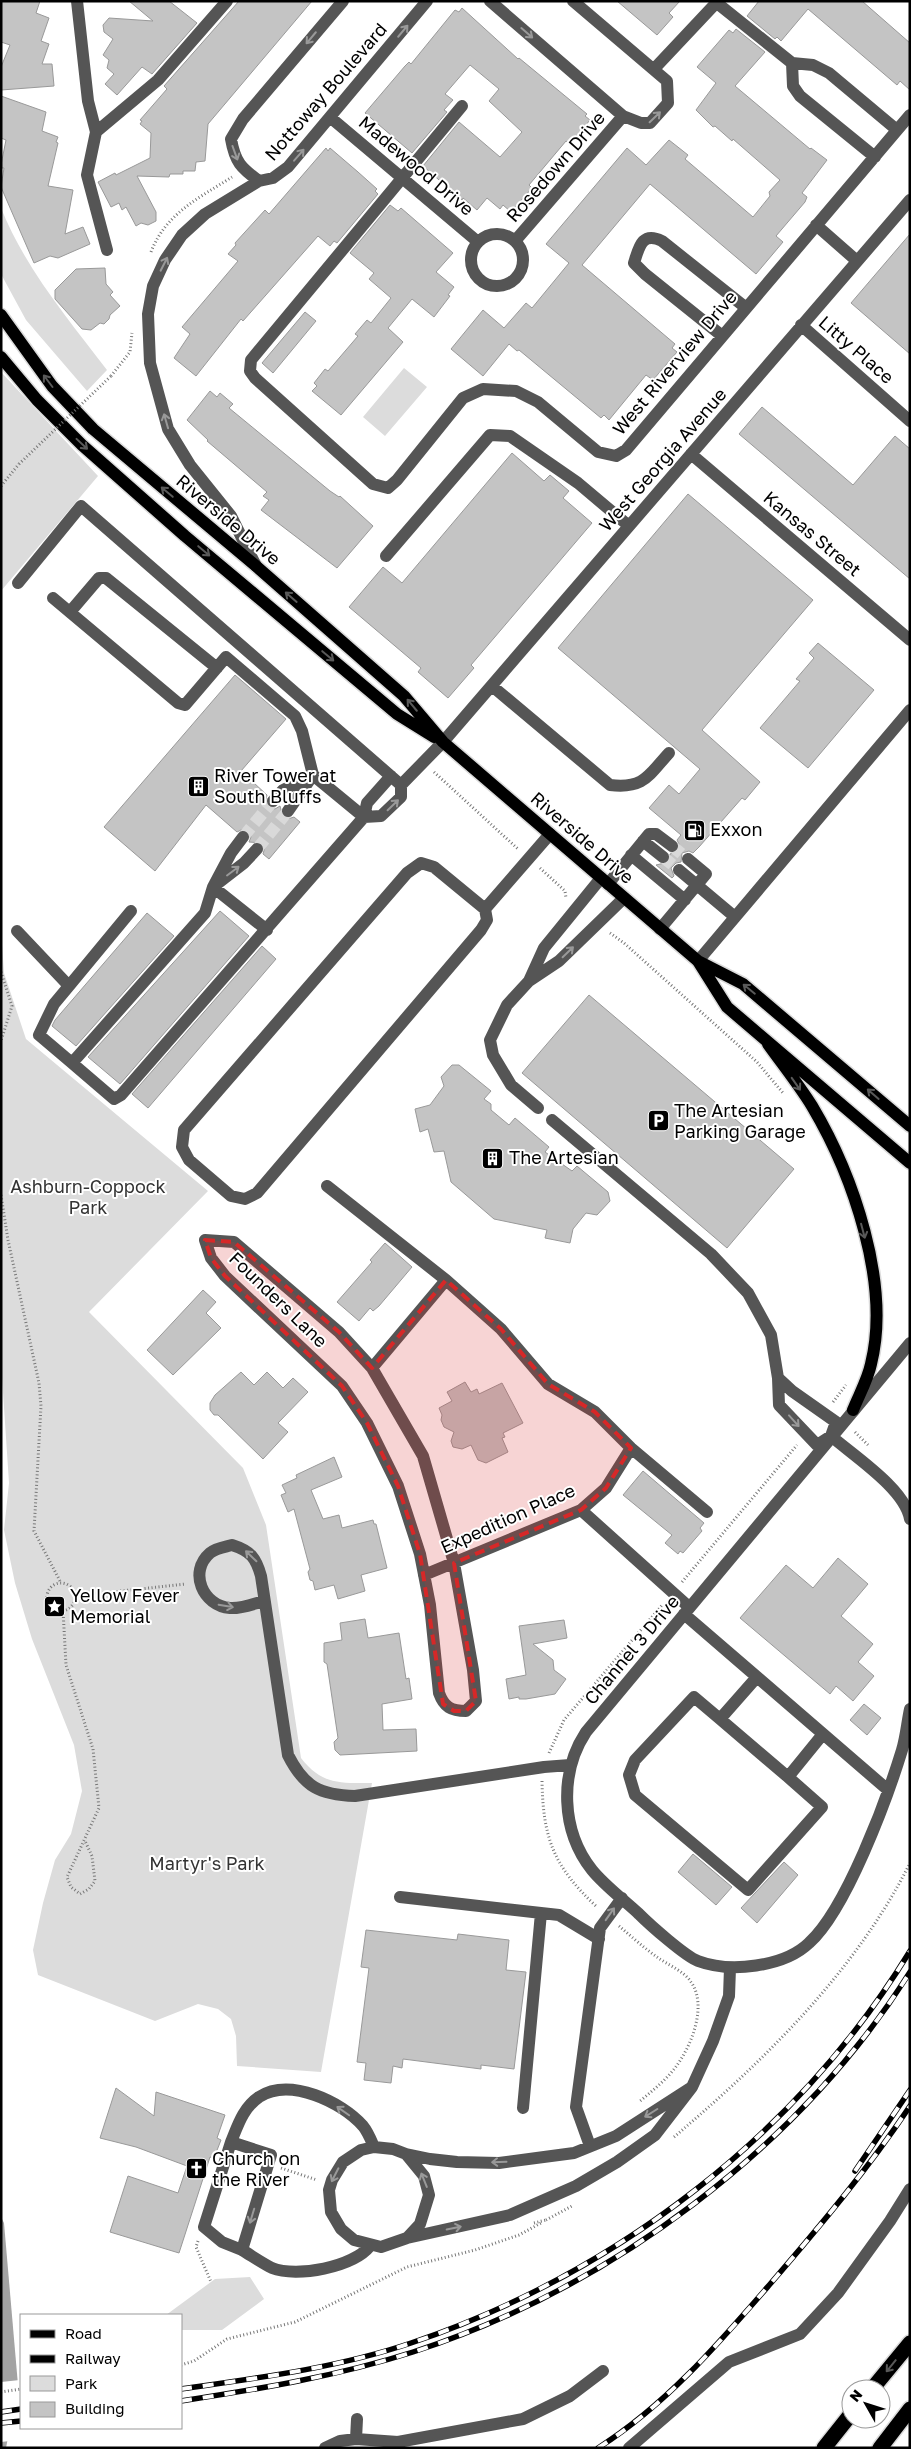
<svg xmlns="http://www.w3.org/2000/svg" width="911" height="2449" viewBox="0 0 911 2449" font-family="'Golos Text',sans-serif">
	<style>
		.green { fill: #dcdcdc }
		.water { fill: #a3a3a3 }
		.pier { fill: #fff }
		.building { fill: #c4c4c4; stroke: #999 }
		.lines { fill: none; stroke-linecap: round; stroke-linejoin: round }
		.minor-tunnel { stroke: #d9d9d9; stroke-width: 12; stroke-dasharray: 12 6; stroke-linecap: butt }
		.major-casing { stroke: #dbdbdb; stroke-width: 15 }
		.highway-casing { stroke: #dbdbdb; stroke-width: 18 }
		.path { stroke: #777; stroke-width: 3; stroke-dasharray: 1 2.5; stroke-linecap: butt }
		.minor { stroke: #555; stroke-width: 12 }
		.major { stroke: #000; stroke-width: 12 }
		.highway { stroke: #000; stroke-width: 15 }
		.rail-casing { stroke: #000; stroke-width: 5.5 }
		.rail { stroke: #fff; stroke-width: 4; stroke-dasharray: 11; stroke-linecap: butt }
		.path-bridge { stroke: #777; stroke-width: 3; stroke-dasharray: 1 2.5; stroke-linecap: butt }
		.oneway { stroke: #999 }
		.oneway2 { stroke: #595959 }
		.marked { fill: #d62828; fill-opacity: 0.2; stroke: #d62828; stroke-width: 4; stroke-dasharray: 10 6; stroke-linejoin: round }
		.labels { text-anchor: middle; stroke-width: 4; stroke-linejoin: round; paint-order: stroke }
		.street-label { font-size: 18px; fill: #000; stroke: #fff }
		.poi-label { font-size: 18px; fill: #000; stroke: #fff; text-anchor: start }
		.park-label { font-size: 18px; fill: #333; stroke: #fff }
	</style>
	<rect width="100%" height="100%" fill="#fff"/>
	<path class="green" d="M1,208C25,268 68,319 107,370L87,391L26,320L1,274Z
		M404,368L427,387L385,436L363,417Z
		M1,372L98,476L1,591Z
		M1,930L4,973L26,1039L208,1191L89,1312L243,1468L266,1525L301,1758C322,1785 340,1783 372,1783L321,2072L237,2066L236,2036L231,2019L218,2009L198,2004L155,2021L38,1975L33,1950L43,1903L55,1860L71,1834L82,1791L74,1745L32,1639L15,1583L4,1530L9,1483L1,1362Z
		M250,2277L264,2299L222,2330H181V2315H166L215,2279Z"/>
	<path class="water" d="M1,2217L4,2223L18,2385L6,2448H1Z"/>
	<path class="pier" d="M20,2380L10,2441L1,2442V2382Z"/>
	<path class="building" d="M1,1H40L36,13L49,18L41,41L49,44L42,64H52L54,86L1,90V67L10,45L1,42Z
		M129,1H169L197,23L152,74L142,67L117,95L105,84L114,74L107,68L109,60L103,55L113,39L104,32L103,25L109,18L153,21Z
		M239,1H312L208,124L205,161L196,162L195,171H183V174H170L169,177L137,176L156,212V221L148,225L141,223L136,226L126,207L122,210L119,203L111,207L98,182L115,173L116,175L150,158L151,133L140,124L142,121L140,120L167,89L164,86Z
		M617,1H680L669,13L673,17L657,35Z
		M759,1H862L910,43V90L900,81L897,85L808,9L781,41L777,37L775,39L747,16Z
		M462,8L518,59L519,58L587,114L585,116L590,120L570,144L566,141L529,185L532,188L511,212L503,205L500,209L487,198L477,210L463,198L462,200L423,166L459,122L500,157L522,132L489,101L499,89L470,65L445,94L453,100L444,110L447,112L412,153L365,113L405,66L409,62L411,64L455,10L459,12Z
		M736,29L765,52L735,86L810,149L811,148L827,160L802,193L807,197L805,202L776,236L783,242L756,274L650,184L582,265L675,344L672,348L677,352L653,380L646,375L609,420L604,415L601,418L519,350L517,351L509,344L483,376L451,349L483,310L504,328L526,303L532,308L569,263L546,244L627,148L646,165L669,140L688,155L685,159L753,217L770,196L769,192L780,180L733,139L732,141L715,126L713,127L696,110L716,83L697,67L729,30L733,33Z
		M1,96L46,112L42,131L58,137L56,142L58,143L48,186L73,190L65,234L83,227L90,244L58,258L50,256L34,263L1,187L4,168H1V165L6,140L1,138Z
		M326,148L328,151L330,148L358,172L377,189L375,191L378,194L337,243L334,241L330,246L318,236L243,321L241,319L196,376L174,358L190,334L182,327L238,261L228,254L236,245L235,243L265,210L269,214Z
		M390,205L398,211L401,208L453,253L436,272L454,287L448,295L450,296L434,317L412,299L388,328L403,342L341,415L312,391L317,386L314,383L325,369L328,371L358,336L355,334L367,320L371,323L391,298L369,279L374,273L350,253Z
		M910,234V354L851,303Z
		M105,268L106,284L113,292L110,295L120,306L110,315L109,319L104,324L100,323L91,330L82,329L55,299V290L76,269Z
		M305,312L316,321L273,373L262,363Z
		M210,391L217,397L220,393L233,404L229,408L330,491L339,497L340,496L373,526L337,568L261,510L269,500L263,496L267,492L207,441L208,440L187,420Z
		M762,407L853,485L895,436L910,449V579L739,434Z
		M512,453L544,481L550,475L569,491L563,498L592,523L471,665L474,668L448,698L418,672L421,668L349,607L383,567L402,583Z
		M688,494L813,600L702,730L760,782L745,800L742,798L699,847L693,853L689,851L682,853L681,862L676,863L671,868L674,876L672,878L656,865L669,862L670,854L679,850L680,846L677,840L681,835L649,808L669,785L679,794L700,769L558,648Z
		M818,643L874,690L808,768L760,728L800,681L796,679L814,658L809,653Z
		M235,675L286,719L241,771L267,795L265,803L268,807L275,809L280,806L283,817L288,819L294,817L300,822L269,859L263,854L265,847L262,843L249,842L251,837L248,831L243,829L237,832L206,805L155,871L104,827Z
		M220,911L249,936L120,1084L88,1057Z
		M147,913L174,936L76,1046L52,1026L55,1020Z
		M262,946L276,959L148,1108L132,1094Z
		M589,995L794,1169L727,1248L522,1073Z
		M452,1065H459L491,1091L484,1099L491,1104V1110L509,1125L515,1118L549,1147L545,1152L572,1171L577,1166L608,1192L610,1201L597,1215L586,1213L573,1229L570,1243L545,1238L547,1230L494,1219L451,1182L444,1151L434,1152L428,1129L420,1132L415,1109L430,1105L444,1086L441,1077Z
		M385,1243L412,1267L379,1306L373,1311L370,1308L359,1321L337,1302L372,1262L370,1260Z
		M203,1290L216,1302L206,1313L221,1328L173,1375L147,1350Z
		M241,1372L254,1385L267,1372L283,1388L293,1378L308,1392L278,1423L288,1432L263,1459L218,1415H214L210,1410V1403L215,1395Z
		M465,1382L471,1392L477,1389L479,1394L502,1383L523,1423L503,1433L505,1437L502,1438L508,1452L486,1463L478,1460L471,1445L462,1449L453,1447L451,1441L454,1432L444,1427L441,1420L442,1415L439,1408L452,1401L447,1392Z
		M334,1457L342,1477L311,1490L323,1519L339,1515L342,1528L373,1520L374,1524H376L387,1568L361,1575L365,1591L338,1599L334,1585L315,1590L313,1581L310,1580L308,1572L310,1569L294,1509L288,1512L281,1495L286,1493L282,1485L297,1478L296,1475Z
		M643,1471L704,1523L700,1528L702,1531L683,1553L680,1551L678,1554L665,1543L672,1535L623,1495Z
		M838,1558L868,1584L841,1616L873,1644L858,1662L874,1676L853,1701L836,1686L830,1694L740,1618L786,1565L813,1588Z
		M365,1619L368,1638L399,1633L406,1679L409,1678L412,1699L382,1704L383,1730L416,1729L417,1751L340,1755L335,1750L334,1742L338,1738L327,1664L324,1662V1643L342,1640L340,1623Z
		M564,1620L567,1638L533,1644L553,1660L554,1670L566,1679L555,1694L526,1699H519V1697L509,1699L506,1679L526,1675L519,1626Z
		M864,1704L881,1718L867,1735L850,1720Z
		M693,1854L732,1887L716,1905L678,1872Z
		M784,1862L798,1875L757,1923L741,1908Z
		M366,1930L457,1940L458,1934L509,1940L506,1970L526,1972L514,2069L481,2065V2069L403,2059L402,2068L393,2066L391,2083L364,2080L366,2063L357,2062L369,1968L361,1967Z
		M116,2088L154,2116L156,2092L225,2115L217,2138L221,2140L214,2158L210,2157L179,2253L110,2232L128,2176L178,2193L187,2166L136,2147L100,2138Z"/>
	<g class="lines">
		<path class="minor-tunnel" d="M243,837L273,801
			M672,846L688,859
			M257,849L288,811
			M663,857L679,870"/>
		<defs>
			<path id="major" d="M1,315L52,386L93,429L256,566L404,696L443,742L698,961L743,984L910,1126
				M1,357L37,400L82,445L185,536L397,714L434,737
				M698,961L727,1007L910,1163
				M768,1044C783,1065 799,1085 812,1106C853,1175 891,1284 871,1364C868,1379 859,1395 853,1410"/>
			<path id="highway" d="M872,2389L910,2343
				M824,2448L851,2414
				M880,2448L910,2409"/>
		</defs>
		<use href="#major" class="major-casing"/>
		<use href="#highway" class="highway-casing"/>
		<path class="path" d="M151,252C166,213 199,198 232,177
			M111,376L130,352L132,333
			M1,486L19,464
			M434,772L518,849
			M540,868L565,891L566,898
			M610,933L624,943L757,1062L783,1093
			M1,972L12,1006L1,1041
			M1,1195L8,1240L39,1383L41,1406L34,1531L61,1583
			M833,1402L846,1385
			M855,1432L868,1445
			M682,1582L797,1445
			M47 1597a14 14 0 1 1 28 0a14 14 0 1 1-28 0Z
			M75,1596L186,1584
			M63,1610L66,1665L93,1749L99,1808L67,1877L71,1887L80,1894L89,1889L95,1881L92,1856L85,1841
			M549,1753L564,1720L663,1604
			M542,1781C543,1839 554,1867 597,1907
			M619,1926C631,1936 644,1948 657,1957C668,1965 684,1971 691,1982C708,2006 691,2047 675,2068C665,2081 652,2091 639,2102
			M674,2137C765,2060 856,1971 910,1863
			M281,2168L317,2180
			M546,2220L572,2206
			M534,2223L546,2220
			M198,2241L196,2247L211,2282
			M181,2365L194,2361L227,2339L295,2322L407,2267L475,2250L519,2235L541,2223
			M1,2392L21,2389"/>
		<path class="minor" d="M77,1L88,101L96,132L87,175L107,250
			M490,1L623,116L641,123H650L668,103L667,81L573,1
			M717,3L792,63L793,86L800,96L875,157
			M792,63L813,65L829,73L897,130
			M654,69L718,1
			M462,106L251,360L250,371L255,378L373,484L388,488L397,480L463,398L483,389L516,391L538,402L598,452L616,456L626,450L910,115
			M331,118L478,242
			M96,132L158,80L227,1
			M259,181C241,168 235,162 231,139L243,119L343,1
			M816,225L857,261
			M471 260a26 26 0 1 1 52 0a26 26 0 1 1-52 0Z
			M515,241L623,116
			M801,325L910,421
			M721,335L645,274L634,263C639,247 642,231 662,241L745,307
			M691,454L910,640
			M386,556L490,435L510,436L578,483L629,526
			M256,566L231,516L190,465L168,429L150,363L148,314L153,286L165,260L182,235L205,214L259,181L273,178L288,167L427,1
			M18,583L81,506L401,785L443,742L910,200
			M53,598L178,703L185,705L226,657L295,716L302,731L313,775L364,817L121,1095L114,1099L72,1063
			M70,612L99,578H106L217,668
			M492,686L610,785C644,789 648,776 669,753
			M391,776L367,803L364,817L381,816L401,797V785
			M273,801L283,790L313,775L288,811
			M243,837L231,853L213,887L244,863L257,849
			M643,841L663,857
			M631,855L685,900
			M679,870L735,917
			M608,884L649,834H656L672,846
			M485,909L487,920L481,930L257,1193L245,1199L231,1196L189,1160L182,1147L184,1130L407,873L421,863L434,867L485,909L550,834
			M660,929L706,874L688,859
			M17,931L69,986L54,1004L39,1035L72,1063L205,913L213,887L267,930
			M698,961L910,710
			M529,981L559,961L624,898
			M69,986L131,911
			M538,1108L511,1085L493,1055L490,1040L507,1005L529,981L544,948L601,878
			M552,1120L711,1254L748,1293L771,1335L778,1378L779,1405L817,1445L831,1436L836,1422L792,1391L778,1378
			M327,1186L446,1280L501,1329L548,1384L595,1412L631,1448L707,1512
			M205,1240L234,1242L339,1332L372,1368L423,1456L454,1563L473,1670L476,1701L466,1711C451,1711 444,1707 439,1693L430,1605L420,1554L398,1486L367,1423L342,1386L225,1276L211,1258Z
			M910,1343L586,1732C559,1773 561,1831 592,1870C605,1886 624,1900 639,1914C650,1925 685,1956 698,1961C730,1973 784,1967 809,1943C846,1910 887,1799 902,1750C906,1737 907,1723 910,1709
			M372,1368L446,1280
			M831,1436C854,1456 905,1489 910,1519
			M581,1510L689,1607
			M424,1575L581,1510L606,1488L631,1448
			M264,1601C253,1604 241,1609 230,1608C203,1606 188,1572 210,1553C216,1548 225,1547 232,1545C251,1551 256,1558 261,1576L288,1755C304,1787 320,1795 355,1796L544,1767L570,1765
			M684,1614L888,1790
			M757,1677L720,1719L694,1697L635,1760L629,1775L635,1795L748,1890L822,1807L788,1777L823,1734
			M720,1719L788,1777
			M400,1897L559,1915L599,1939
			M692,2087L616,2136L574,2153L499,2163L457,2162L430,2159L406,2154L393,2149L374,2147L361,2150L343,2162L332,2180L329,2190L331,2212L341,2229L354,2240L381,2247L407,2238L510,2215L576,2186L617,2162L655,2135L692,2087L713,2041L729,1996L730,1968
			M523,2108L541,1913
			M231,2142L204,2227L222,2242L242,2250
			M590,2146L576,2107L600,1928L622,1898
			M406,2154L424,2176L429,2195L420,2224L407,2238
			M370,2246C353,2267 297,2278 272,2268C262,2263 252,2256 242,2250L271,2155L231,2142C238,2125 243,2108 259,2097C290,2077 342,2102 363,2126C368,2132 371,2140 374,2147
			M356,2439L357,2419
			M325,2448L340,2441L356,2439L398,2442L523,2419L570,2396L603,2371
			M629,2448L729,2362L800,2334L838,2293L890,2221L910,2189"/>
		<use href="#major" class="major"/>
		<use href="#highway" class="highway"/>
		<defs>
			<path id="rail" d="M855,2171L910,2090
				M181,2389C258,2378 337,2368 411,2343C615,2274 797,2136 910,1951
				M181,2401C259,2389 338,2376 413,2352C610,2288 799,2148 910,1972
				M1,2412L21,2409
				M1,2423L21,2421
				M598,2448C666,2405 719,2343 771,2283C820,2226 868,2169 910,2106"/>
		</defs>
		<use href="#rail" class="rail-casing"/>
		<use href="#rail" class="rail"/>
		<path class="path-bridge" d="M19,464L111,376"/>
	</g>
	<defs><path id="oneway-shaft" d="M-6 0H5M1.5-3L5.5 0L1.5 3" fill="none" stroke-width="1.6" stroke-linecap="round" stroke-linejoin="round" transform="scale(1.25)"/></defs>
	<g class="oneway">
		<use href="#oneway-shaft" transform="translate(403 31) rotate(-50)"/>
		<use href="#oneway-shaft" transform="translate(527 33) rotate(41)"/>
		<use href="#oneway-shaft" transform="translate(311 38) rotate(130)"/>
		<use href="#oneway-shaft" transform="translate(655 117) rotate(-44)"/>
		<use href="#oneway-shaft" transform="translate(235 153) rotate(70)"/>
		<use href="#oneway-shaft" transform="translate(299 155) rotate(-49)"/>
		<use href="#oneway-shaft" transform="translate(164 264) rotate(-63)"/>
		<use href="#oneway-shaft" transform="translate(166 421) rotate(-106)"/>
		<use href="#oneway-shaft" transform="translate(393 805) rotate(-44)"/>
		<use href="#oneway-shaft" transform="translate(233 871) rotate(-37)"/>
		<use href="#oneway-shaft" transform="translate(568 952) rotate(-44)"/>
		<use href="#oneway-shaft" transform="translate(794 1421) rotate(48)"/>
		<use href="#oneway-shaft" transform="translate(251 1556) rotate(-136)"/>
		<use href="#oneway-shaft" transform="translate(226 1606) rotate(10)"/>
		<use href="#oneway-shaft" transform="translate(610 1914) rotate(-55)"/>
		<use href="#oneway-shaft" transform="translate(343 2111) rotate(-145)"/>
		<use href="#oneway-shaft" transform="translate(651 2113) rotate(148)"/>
		<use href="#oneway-shaft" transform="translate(499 2162) rotate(178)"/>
		<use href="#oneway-shaft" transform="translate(335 2175) rotate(117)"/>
		<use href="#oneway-shaft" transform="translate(424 2180) rotate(-112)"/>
		<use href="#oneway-shaft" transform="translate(252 2216) rotate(107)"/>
		<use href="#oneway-shaft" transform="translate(454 2228) rotate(-12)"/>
	</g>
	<g class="oneway2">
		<use href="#oneway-shaft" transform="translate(48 381) rotate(-127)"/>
		<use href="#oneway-shaft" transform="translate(82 444) rotate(43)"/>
		<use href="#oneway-shaft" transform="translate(167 492) rotate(-140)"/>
		<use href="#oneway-shaft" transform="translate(204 551) rotate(40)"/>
		<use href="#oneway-shaft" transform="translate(291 597) rotate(-139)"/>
		<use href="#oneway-shaft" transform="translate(328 656) rotate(40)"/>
		<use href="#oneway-shaft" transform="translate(412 705) rotate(-130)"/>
		<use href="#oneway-shaft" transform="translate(749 989) rotate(-141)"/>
		<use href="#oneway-shaft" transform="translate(796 1084) rotate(55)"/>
		<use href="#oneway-shaft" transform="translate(873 1094) rotate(-139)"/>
		<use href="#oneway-shaft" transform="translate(863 1231) rotate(75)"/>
		<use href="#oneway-shaft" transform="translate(891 2366) rotate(129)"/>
	</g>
	<path class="marked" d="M205,1240L234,1242L339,1332L372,1368L446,1280L501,1329L548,1384L595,1412L631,1448L606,1488L581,1510L454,1563L476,1701L466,1711H454L443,1704L420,1554L398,1486L367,1423L342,1386L225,1276L211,1258Z"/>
	<defs>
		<symbol id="building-square" viewBox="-11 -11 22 22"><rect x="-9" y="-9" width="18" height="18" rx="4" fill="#000" stroke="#fff"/><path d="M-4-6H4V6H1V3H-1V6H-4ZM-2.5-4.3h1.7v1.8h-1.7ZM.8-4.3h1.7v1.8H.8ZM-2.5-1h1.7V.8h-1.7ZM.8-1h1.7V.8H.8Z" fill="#fff"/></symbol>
		<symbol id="fuel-square" viewBox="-11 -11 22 22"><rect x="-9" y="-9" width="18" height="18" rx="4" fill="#000" stroke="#fff"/><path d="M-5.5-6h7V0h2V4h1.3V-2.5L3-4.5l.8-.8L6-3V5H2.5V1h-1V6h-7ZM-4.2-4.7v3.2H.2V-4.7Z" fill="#fff"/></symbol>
		<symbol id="parking-square" viewBox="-11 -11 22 22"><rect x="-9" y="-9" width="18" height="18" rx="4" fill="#000" stroke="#fff"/><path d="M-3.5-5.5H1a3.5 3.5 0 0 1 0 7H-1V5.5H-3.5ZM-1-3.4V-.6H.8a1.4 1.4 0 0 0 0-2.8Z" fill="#fff"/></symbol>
		<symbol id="sight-square" viewBox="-11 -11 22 22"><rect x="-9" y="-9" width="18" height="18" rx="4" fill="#000" stroke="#fff"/><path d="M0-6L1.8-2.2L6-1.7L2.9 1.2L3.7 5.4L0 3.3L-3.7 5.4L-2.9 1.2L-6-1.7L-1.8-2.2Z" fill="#fff"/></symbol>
		<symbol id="church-square" viewBox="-11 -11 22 22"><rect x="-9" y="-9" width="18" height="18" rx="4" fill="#000" stroke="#fff"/><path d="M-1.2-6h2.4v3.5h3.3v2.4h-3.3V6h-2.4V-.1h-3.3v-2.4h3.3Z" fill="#fff"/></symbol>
	</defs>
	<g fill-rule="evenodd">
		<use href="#building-square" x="186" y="774" width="25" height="25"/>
		<use href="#fuel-square" x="682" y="818" width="25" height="25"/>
		<use href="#parking-square" x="646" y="1108" width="25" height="25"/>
		<use href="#building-square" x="480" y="1146" width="25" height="25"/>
		<use href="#sight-square" x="42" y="1594" width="25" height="25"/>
		<use href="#church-square" x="184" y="2156" width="25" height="25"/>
	</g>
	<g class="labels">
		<g class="street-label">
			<text transform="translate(326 92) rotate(-49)" y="6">Nottoway Boulevard</text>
			<text transform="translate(416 166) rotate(40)" y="6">Madewood Drive</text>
			<text transform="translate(556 167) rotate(-49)" y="6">Rosedown Drive</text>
			<text transform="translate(856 350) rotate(41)" y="6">Litty Place</text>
			<text transform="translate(675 363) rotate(-50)" y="6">West Riverview Drive</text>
			<text transform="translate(663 460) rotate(-49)" y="6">West Georgia Avenue</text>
			<text transform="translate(228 520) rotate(40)" y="6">Riverside Drive</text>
			<text transform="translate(812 534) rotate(40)" y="6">Kansas Street</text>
			<text transform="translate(582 838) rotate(41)" y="6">Riverside Drive</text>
			<text transform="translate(278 1300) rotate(44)" y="6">Founders Lane</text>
			<text transform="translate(508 1519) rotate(-24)" y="6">Expedition Place</text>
			<text transform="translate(632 1650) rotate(-50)" y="6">Channel 3 Drive</text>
		</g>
		<g class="poi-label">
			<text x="214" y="782">River Tower at<tspan x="214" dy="21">South Bluffs</tspan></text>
			<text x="710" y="836">Exxon</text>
			<text x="674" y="1117">The Artesian<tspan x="674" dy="21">Parking Garage</tspan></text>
			<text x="509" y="1164">The Artesian</text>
			<text x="70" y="1602">Yellow Fever<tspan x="70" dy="21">Memorial</tspan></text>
			<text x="212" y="2165">Church on<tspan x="212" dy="21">the River</tspan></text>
		</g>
		<g class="park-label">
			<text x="88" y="1193">Ashburn-Coppock<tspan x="88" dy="21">Park</tspan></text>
			<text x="207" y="1870">Martyr's Park</text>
		</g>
	</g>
	<rect width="911" height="2449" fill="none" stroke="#000000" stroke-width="5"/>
	<rect x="20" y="2314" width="162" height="115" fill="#ffffff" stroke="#999999"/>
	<rect x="30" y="2330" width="25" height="8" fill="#000000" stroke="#999999"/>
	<text x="65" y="2339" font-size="15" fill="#000000">Road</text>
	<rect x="30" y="2355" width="25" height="8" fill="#000000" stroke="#999999"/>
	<text x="65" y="2364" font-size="15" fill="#000000">Railway</text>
	<rect x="30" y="2376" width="25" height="15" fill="#dcdcdc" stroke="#999999"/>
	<text x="65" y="2389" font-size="15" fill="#000000">Park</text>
	<rect x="30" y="2402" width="25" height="15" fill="#c4c4c4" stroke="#999999"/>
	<text x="65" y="2414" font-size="15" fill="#000000">Building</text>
	<g transform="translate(866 2404) rotate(309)"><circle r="24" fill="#ffffff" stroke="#999999"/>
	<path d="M0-4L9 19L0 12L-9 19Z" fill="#000000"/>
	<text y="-8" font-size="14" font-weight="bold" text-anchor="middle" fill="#000000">N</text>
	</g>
</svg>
